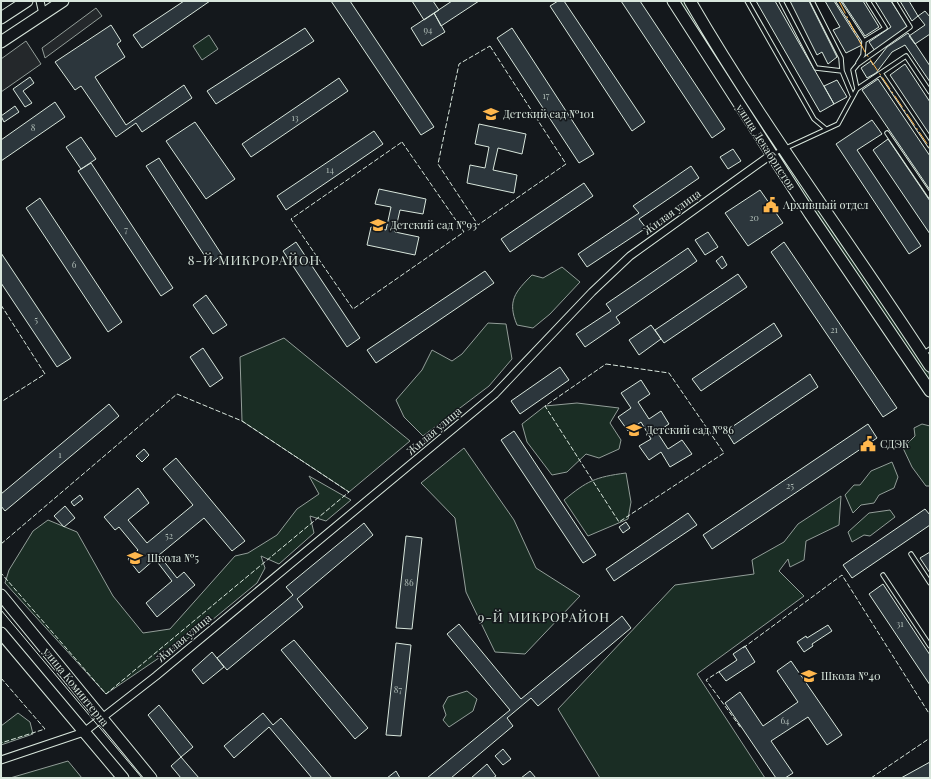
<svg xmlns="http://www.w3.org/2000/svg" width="931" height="779" viewBox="0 0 931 779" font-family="'Playfair Display',serif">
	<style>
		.green { fill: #1a2d24; stroke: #939e99 }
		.parking { fill: #24282b; stroke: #939e99 }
		.building { fill: #2c363c; stroke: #d8e6dc }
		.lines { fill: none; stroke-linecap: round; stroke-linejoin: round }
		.lane-casing { stroke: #d8e6dc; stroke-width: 5.5 }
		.street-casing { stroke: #d8e6dc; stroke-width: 9 }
		.secondary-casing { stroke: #d8e6dc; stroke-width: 13 }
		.lane { stroke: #14181c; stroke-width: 3.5 }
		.street { stroke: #14181c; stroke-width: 7 }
		.secondary { stroke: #14181c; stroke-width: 11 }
		.tram { stroke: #d8e6dc; stroke-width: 1 }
		.fence { stroke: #d8e6dc; stroke-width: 1; stroke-dasharray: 5 2; stroke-linecap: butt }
		.power { stroke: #ffb74d; stroke-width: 1; stroke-dasharray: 14 3 2 3; stroke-linecap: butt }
		.labels { text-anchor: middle; stroke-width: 3; stroke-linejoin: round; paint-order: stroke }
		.number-label { font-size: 9px; fill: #adbab4 }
		.poi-label { font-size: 11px; fill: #d8e6dc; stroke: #14181c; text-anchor: start }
		.street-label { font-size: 11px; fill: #d8e6dc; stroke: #14181c }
		.quarter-label { font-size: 13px; letter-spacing: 1px; fill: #d8e6dc; stroke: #14181c }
	</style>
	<rect width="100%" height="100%" fill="#14181c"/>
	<path class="green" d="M679,1H684L772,140L769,141Z
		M209,35L218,49L202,60L193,46Z
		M786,161L930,375V383L782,162Z
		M562,267L580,282L550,314L533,328L517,325C507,301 515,292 532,275L543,278Z
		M488,323L506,324L512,359L489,386L423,436L404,417L396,400L422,370L432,350L452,361L462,354Z
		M284,338L410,441L349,492L242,421L240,357Z
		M577,403L619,408L610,423L621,440L619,449L599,458L586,454L567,472L552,475L527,442L522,424L545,406Z
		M922,424L930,426V486H926L912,467L903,448L915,436L914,428Z
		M464,448L514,520L536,568L580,596L525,654L495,652L466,592L455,518L421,483Z
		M892,462L898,477L894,488L879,495L874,503L861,505L853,513L845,495L854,485H860L871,471Z
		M626,473L631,502L628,519L588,536L564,500C587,481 595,477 626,473Z
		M309,476L351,500L326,521L310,516L314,533L279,564L261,556L265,568L257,583L200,630L106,694L5,583L9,570L33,531L48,520L77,532L113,596L143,633L170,629L235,556L248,553L277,535L297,509L319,494Z
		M841,496L839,525L806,541L804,560L790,567L788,559L779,571L804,596L697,674L765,778H600L558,709L675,585L754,574L752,560L784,542L798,524Z
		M890,510L895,517L870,536L864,535L852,542L848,532L869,513Z
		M467,691L477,699L473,711L449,727L443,720L446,715L443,706L448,697Z
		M18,713L30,722L33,734L1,745V726Z
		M68,761L82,778H10Z"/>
	<path class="parking" d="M96,8L102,16L45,58L42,48Z
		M26,41L41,64L1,92V59Z"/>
	<path class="building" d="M184,1H210L142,48L133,35Z
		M331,1H350L434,127L421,135Z
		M412,1H433L439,10L424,20Z
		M452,1H479L441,26L434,13Z
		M558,1H564L645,122L632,131L550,6Z
		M621,1H640L725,129L712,138Z
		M756,1H775L834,104L820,112Z
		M790,1H809L837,57L828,64L822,52L817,55Z
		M825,1H834L862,45L846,53L833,30L840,27Z
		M842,1H863L879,27L865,36Z
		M875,1H891L908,27L875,51L869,42L891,27Z
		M900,1H909L918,16L912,21Z
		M925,11L930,17V34L915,44L909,36L925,25L918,16Z
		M434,13L445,32L422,46L411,28Z
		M111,25L121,41L117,44L125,57L95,77L126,125L184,85L192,98L142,132L136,123L116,137L81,86L75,90L55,62Z
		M305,28L314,41L216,104L207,91Z
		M512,28L594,154L579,163L497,38Z
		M908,33L930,66V82L905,45L892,52L876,73L867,78L861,68L871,61L873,65L887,47Z
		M905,64L930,102V135L890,75Z
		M30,77L34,83L23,91L32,103L25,107L13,89Z
		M339,78L348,91L251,157L242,144Z
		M878,79L930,156V190L862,90Z
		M837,80L847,97L834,104L824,86Z
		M55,102L65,117L1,161V140Z
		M15,106L19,112L4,122L1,116Z
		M872,120L882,134L857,150L921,246L909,254L836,144Z
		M195,122L235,179L206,199L166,141Z
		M479,124L526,134L522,154L498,148L493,170L517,175L514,193L467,183L470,165L485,168L489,147L475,144Z
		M374,131L383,144L286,210L277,196Z
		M81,137L96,159L81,169L66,147Z
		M888,139L930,201V234L873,150Z
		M733,149L741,161L728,169L720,157Z
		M159,158L222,255L210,264L146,166Z
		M91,163L173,288L161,296L78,171Z
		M691,166L699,178L639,219L646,228L587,267L578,254L639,213L633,206Z
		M584,183L593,196L510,252L501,239Z
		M379,189L426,199L423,214L400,210L395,232L419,237L415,255L367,245L371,227L386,230L391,207L375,204Z
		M760,190L783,223L748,246L725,213Z
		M40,198L122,322L108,332L26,208Z
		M708,232L718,247L705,255L695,240Z
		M296,242L360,338L347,347L283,251Z
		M784,242L897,408L883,417L771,252Z
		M688,248L697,261L616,317L620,323L585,347L576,334L611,311L606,304Z
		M1,253L71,358L57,367L1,283Z
		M722,256L727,265L722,269L716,261Z
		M485,271L494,283L376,363L367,350Z
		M738,274L747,287L664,343L655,330Z
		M206,295L227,325L213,334L193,305Z
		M774,323L782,336L701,391L692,379Z
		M651,325L661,339L639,355L629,340Z
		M203,348L223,378L210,387L190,357Z
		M560,367L569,380L520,414L511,401Z
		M810,374L818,387L734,444L726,431Z
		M641,380L650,394L638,402L649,419L661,411L669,424L657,432L668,449L682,440L692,454L670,467L661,452L649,460L639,446L651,439L641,422L628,431L618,417L631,408L621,393Z
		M109,404L119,416L5,511L1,506V494Z
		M868,424L877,438L712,549L703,535Z
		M514,431L596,555L583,563L501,440Z
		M144,449L149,455L142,462L136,456Z
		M176,458L245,541L232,551L204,518L159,555L177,578L184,572L195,585L157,617L146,603L172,581L155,559L139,573L128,559L138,550L119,527L115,530L104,517L138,488L149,503L128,520L147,543L193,505L163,469Z
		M80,495L83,499L74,506L71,502Z
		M65,506L75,518L64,527L54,516Z
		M925,509L930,515V525L852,578L843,565Z
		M688,513L697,525L614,581L606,569Z
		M626,522L630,528L623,533L619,527Z
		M364,523L373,535L297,599L303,607L227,670L217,658L293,595L286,587Z
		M406,536L422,538L412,629L396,628Z
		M930,552V573L920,558Z
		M883,584L930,655V685L869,594Z
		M622,616L631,628L538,706L531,698L507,718L513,726L451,778H427L510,710L447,634L459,624L521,699Z
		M828,625L832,631L812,644L813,646L804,652L797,642L806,636L807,638Z
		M294,640L368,728L355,739L281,650Z
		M396,643L411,645L401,736L386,735Z
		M745,646L755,662L726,681L719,672L737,660L733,654Z
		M212,652L224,667L203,684L192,670Z
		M791,661L842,735L827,745L808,717L771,741L793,773L785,778H776L725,703L740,692L763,726L798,702L777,671Z
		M159,705L193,747L181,757L148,715Z
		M263,713L273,725L281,718L332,778H312L269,727L234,758L224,746Z
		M503,749L511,759L503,765L495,756Z
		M181,757L199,778H181L171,766Z
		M930,762V778H901Z
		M487,764L496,776L493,778H471Z
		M396,771L400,778H387Z
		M530,771L536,778H521Z"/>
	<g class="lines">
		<defs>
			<path id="lane" d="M747,1L814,119L826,129
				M781,1L816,68L842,71
				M812,1L841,58L842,71L852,95
				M838,1L864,41L863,55L858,63
				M864,41L885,28L868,1
				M881,73L930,146
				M857,89L906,56L930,92
				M887,133L930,196
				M773,154L838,124L857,89L853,70L858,64L910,27L894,1
				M923,354L930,349
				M911,554L930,583
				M883,575L930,646"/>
			<path id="street" d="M40,1L43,14
				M1,760L84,732L156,676L495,394L592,292L630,256L772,154"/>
			<path id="secondary" d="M673,1L810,214L930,391
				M690,1C763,127 851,244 930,366
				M1,18L27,1
				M1,42L63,1
				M1,595L151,778
				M1,633L123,778"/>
		</defs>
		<use href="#lane" class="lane-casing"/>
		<use href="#street" class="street-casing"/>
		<use href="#secondary" class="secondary-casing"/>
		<use href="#lane" class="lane"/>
		<use href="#street" class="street"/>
		<use href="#secondary" class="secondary"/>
		<path class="tram" d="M1,610L142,778"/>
		<path class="fence" d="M490,46L566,164L478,225L438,164L459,64Z
			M402,142L464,232L353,309L291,219Z
			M1,305L45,374L1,402
			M606,364L669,373L724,453L619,522L545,406Z
			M1,544L177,394L242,421L349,492L106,694L1,573
			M743,648L842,575L930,715
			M720,671L706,680L741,728
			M1,678L45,729L1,743
			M871,778L930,738"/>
		<path class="power" d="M839,1L865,52L930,148"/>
	</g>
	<defs>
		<symbol id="school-bare" viewBox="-9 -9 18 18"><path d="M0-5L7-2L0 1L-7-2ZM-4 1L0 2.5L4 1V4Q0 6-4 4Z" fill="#ffb74d" stroke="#14181c" stroke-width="2.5" paint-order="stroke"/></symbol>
		<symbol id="civic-bare" viewBox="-9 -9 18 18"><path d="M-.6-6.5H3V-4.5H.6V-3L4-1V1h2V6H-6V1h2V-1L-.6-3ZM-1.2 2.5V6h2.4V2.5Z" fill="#ffb74d" stroke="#14181c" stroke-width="2.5" paint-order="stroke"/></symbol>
	</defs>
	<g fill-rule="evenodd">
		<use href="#school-bare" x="480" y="103" width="22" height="22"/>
		<use href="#civic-bare" x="760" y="194" width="22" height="22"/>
		<use href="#school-bare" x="367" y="214" width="22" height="22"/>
		<use href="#school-bare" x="623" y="419" width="22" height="22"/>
		<use href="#civic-bare" x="857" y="433" width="22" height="22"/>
		<use href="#school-bare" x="124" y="547" width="22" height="22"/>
		<use href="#school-bare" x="798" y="665" width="22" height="22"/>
	</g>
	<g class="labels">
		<g class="number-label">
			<text x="428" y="33">94</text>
			<text x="546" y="99">17</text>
			<text x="295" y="121">13</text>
			<text x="33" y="131">8</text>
			<text x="330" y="173">14</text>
			<text x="754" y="221">20</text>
			<text x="126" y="233">7</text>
			<text x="74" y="268">6</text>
			<text x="36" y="323">5</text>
			<text x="834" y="333">21</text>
			<text x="60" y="458">1</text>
			<text x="790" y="489">25</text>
			<text x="169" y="539">52</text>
			<text x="409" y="586">86</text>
			<text x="900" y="627">31</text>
			<text x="398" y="693">87</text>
			<text x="785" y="724">64</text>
		</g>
		<g class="poi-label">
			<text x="503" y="118">Детский сад №101</text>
			<text x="783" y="209">Архивный отдел</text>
			<text x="390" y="229">Детский сад №93</text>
			<text x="646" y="434">Детский сад №86</text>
			<text x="880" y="448">СДЭК</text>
			<text x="147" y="562">Школа №5</text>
			<text x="821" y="680">Школа №40</text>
		</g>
		<g class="street-label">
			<text transform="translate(766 147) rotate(57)" y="4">улица Декабристов</text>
			<text transform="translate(672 212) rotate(-36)" y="4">Жилая улица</text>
			<text transform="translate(434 431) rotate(-40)" y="4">Жилая улица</text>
			<text transform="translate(184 638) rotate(-40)" y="4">Жилая улица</text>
			<text transform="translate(76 687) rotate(51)" y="4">улица Коминтерна</text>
		</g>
		<g class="quarter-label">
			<text x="254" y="265">8-Й МИКРОРАЙОН</text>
			<text x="544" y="622">9-Й МИКРОРАЙОН</text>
		</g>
	</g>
	<rect width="931" height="779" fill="none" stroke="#d8e6dc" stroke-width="4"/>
</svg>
